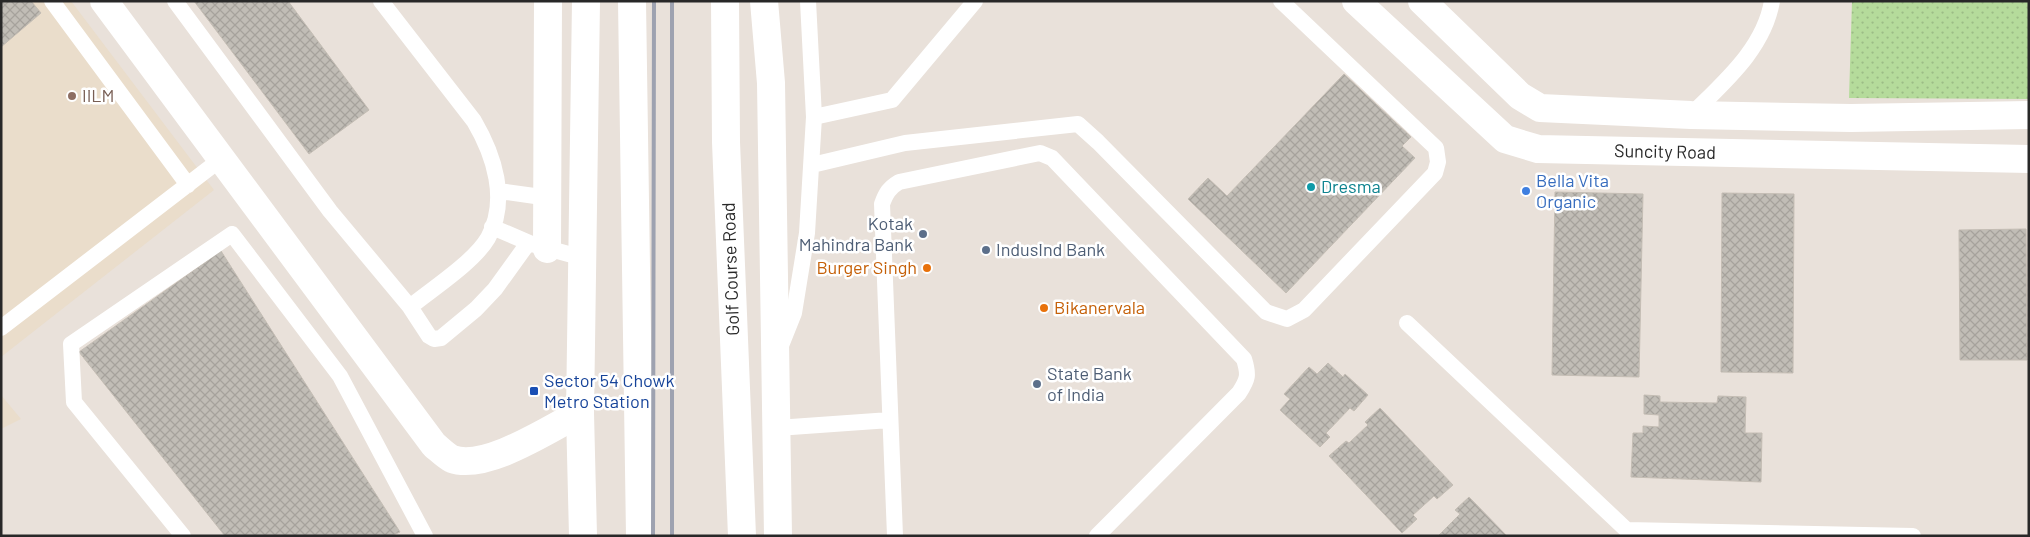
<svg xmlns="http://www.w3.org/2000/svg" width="2030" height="537" viewBox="0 0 2030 537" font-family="Barlow,sans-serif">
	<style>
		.education { fill: #eaddcb }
		.garden { fill: url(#garden-dots) }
		.building { fill: url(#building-cross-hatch); stroke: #c4bdb4 }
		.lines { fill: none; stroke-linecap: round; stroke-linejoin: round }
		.service { stroke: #fff; stroke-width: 16 }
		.minor { stroke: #fff; stroke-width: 28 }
		.tertiary { stroke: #fff; stroke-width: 28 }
		.secondary { stroke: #fff; stroke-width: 28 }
		.rail { stroke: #9ea2b0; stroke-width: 4 }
		.education-dot { fill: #8d6e63; stroke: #fff; stroke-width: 2 }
		.culture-dot { fill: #0f9aa8; stroke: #fff; stroke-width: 2 }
		.shop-dot { fill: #3f7fe0; stroke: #fff; stroke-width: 2 }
		.service-dot { fill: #5c6f8a; stroke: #fff; stroke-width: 2 }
		.food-dot { fill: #e8710a; stroke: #fff; stroke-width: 2 }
		.transit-dot { fill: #1a4fb4; stroke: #fff; stroke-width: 2 }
		.labels { text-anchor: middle; stroke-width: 5; stroke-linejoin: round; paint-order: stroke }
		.education-label { font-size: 18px; fill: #785e54; stroke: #fff; text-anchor: start }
		.street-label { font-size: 18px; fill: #282828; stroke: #fff }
		.shop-label { font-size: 18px; fill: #366cbe; stroke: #fff; text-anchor: start }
		.culture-label { font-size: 18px; fill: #0d838f; stroke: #fff; text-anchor: start }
		.service-label { font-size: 18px; fill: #4e5e75; stroke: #fff; text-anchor: start }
		.food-label { font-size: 18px; fill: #c56008; stroke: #fff; text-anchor: end }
		.transit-label { font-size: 18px; fill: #164399; stroke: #fff; text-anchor: start }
	</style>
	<defs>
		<pattern id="garden-dots" width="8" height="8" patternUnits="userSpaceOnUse" patternTransform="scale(1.25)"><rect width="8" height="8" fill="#b5db9b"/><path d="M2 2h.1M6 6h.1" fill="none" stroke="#9cbc86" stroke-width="1.8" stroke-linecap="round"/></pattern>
		<pattern id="building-cross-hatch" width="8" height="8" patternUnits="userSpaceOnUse" patternTransform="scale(1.25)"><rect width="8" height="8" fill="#c1bdb6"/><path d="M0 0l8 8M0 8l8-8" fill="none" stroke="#a6a29c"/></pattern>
	</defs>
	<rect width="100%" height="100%" fill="#e9e1da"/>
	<path class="education" d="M1,1H71L214,190L1,357Z
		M1,395L21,419L1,429Z"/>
	<path class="garden" d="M1852,1H2029V99L1849,98Z"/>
	<path class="building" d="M1,1H31L41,13L1,47Z
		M194,1H288L369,110L309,154Z
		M1344,74L1411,137L1402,146L1415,158L1286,293L1188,199L1208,178L1227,196Z
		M1555,192L1643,194L1639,377L1552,375Z
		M1722,193L1794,194L1793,373L1721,372Z
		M2026,229L2027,360H1960L1959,230Z
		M221,251L400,532L391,536H225L79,352Z
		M1328,363L1343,377L1345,374L1368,395L1354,411L1350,408L1326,433L1330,437L1320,447L1280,410L1290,399L1284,394L1309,367L1317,374Z
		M1644,395L1660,396V402L1717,403L1718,396L1746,397L1745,433H1762L1761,482L1631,477L1633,433H1643V426L1659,427V415L1644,414Z
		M1380,408L1453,485L1437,499L1434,496L1413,515L1417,519L1402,533L1329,456L1346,441L1349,443L1368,425L1365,422Z
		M1469,497L1507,536H1438L1460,514L1455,510Z"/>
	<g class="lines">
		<path class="service" d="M52,1L188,185
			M175,1L330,211L410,307L429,336L434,339L441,338L476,309L495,289L526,246L532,244L583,258
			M381,1L474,121C494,155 509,200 488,238C474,262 432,289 410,307
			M1691,115C1723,83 1764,49 1772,1
			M814,117L892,100L975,1
			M812,165L905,143L1078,124L1098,142L1266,312L1287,319L1304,310L1435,173L1438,162L1436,148L1281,1
			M499,191L549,198
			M492,227L532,244
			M1407,323L1633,536
			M1,328L221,159
			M780,348L794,313L807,233L814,117L808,1
			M777,428L890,420
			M1627,530L1913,536
			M183,536L74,402L71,344L232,234L340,376L425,536
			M895,536L882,204C886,193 889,188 899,182L1040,153L1052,158L1244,359C1249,375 1248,379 1239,393L1097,536"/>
		<path class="minor" d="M104,1L434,445C439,449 446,456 452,459C486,471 549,429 580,413
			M1356,1L1505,139L1538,149L2029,159
			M1422,1L1520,96L1540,108L1691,115L1851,118L2029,115
			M547,249L548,1"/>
		<path class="tertiary" d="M764,1L771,83L778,536
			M583,536L580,413L586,1"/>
		<path class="secondary" d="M632,1L640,536
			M725,1L726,142L742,536"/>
		<path class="rail" d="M653,536L654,1
			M672,536V1"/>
	</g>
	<circle class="education-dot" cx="72" cy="96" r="5"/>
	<circle class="culture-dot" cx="1311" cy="187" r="5"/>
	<circle class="shop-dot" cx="1526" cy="191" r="5"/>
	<g class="service-dot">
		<circle cx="923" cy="234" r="5"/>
		<circle cx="986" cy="250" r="5"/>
		<circle cx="1037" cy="384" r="5"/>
	</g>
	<g class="food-dot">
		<circle cx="927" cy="268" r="5"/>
		<circle cx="1044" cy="308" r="5"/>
	</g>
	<rect class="transit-dot" x="529" y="386" width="10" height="10" rx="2.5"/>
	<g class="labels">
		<g class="education-label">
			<text x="82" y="102">IILM</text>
		</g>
		<g class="street-label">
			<text transform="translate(1665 152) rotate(1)" y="6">Suncity Road</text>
			<text transform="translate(731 269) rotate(-92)" y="6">Golf Course Road</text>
		</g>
		<g class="shop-label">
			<text x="1536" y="187">Bella Vita<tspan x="1536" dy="21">Organic</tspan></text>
		</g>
		<g class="culture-label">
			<text x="1321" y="193">Dresma</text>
		</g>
		<g class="service-label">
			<text x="913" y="230" text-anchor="end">Kotak<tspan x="913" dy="21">Mahindra Bank</tspan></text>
			<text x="996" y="256">IndusInd Bank</text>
			<text x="1047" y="380">State Bank<tspan x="1047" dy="21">of India</tspan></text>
		</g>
		<g class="food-label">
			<text x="917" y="274">Burger Singh</text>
			<text x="1054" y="314" text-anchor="start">Bikanervala</text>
		</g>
		<g class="transit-label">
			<text x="544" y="387">Sector 54 Chowk<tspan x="544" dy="21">Metro Station</tspan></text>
		</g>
	</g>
	<rect width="2030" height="537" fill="none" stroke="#282828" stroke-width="5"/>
</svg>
